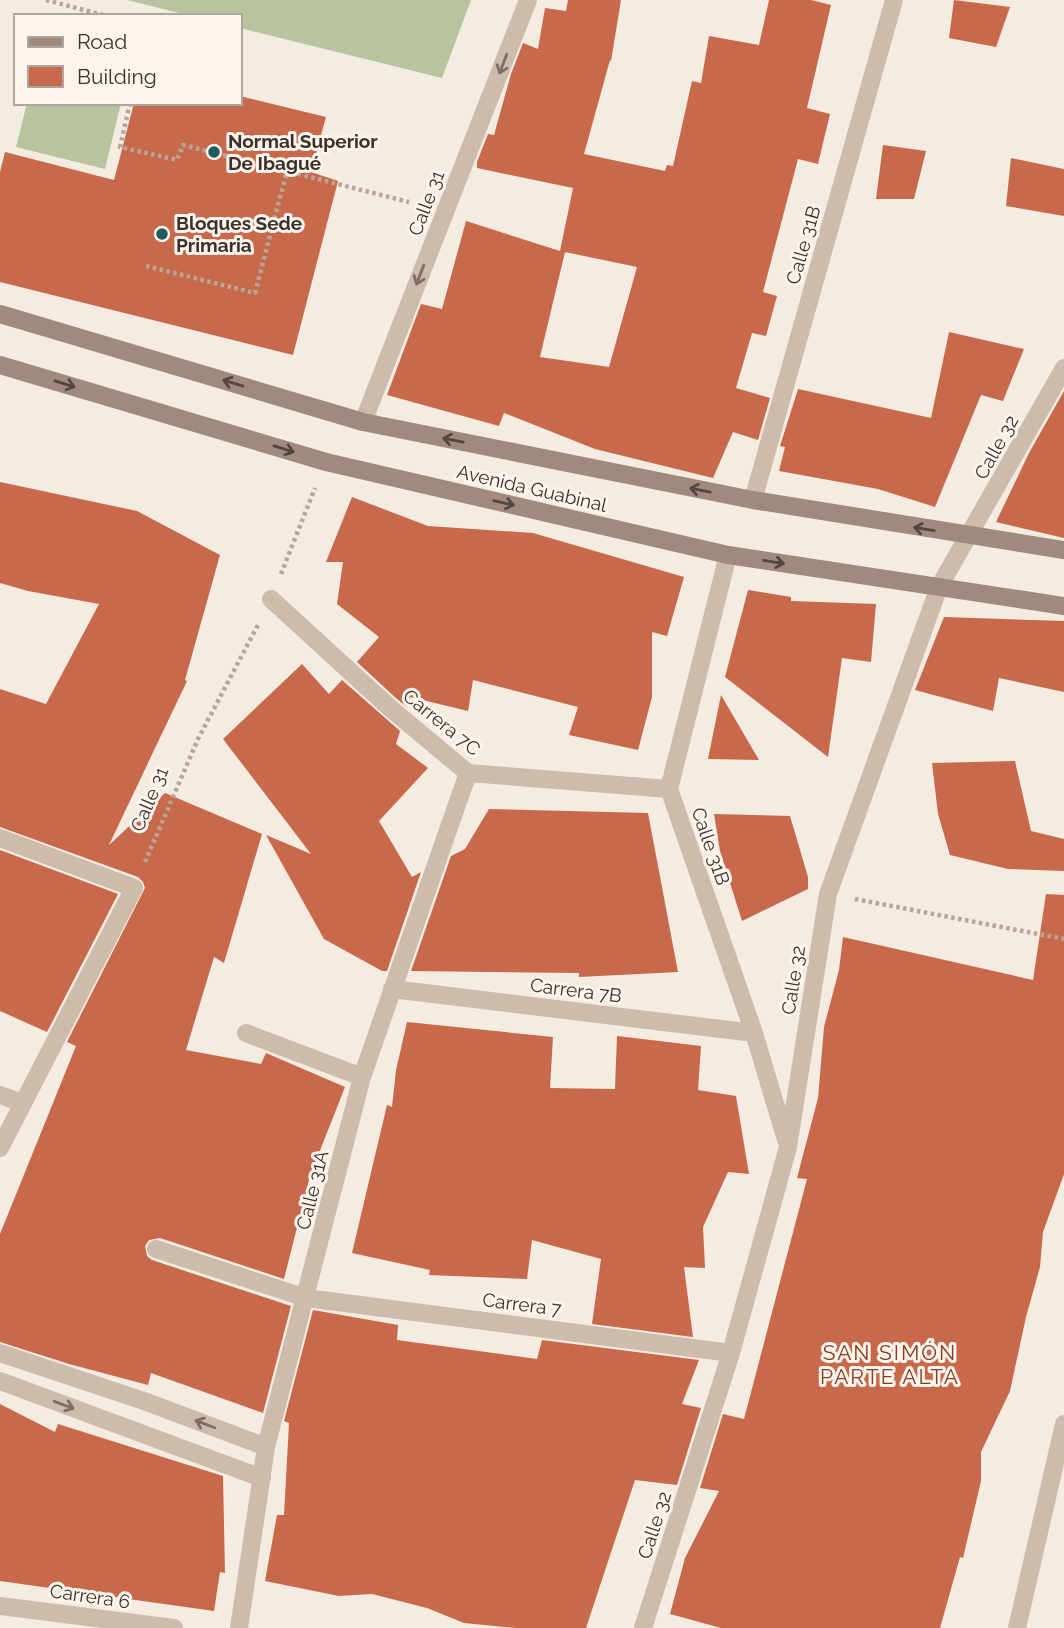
<svg xmlns="http://www.w3.org/2000/svg" width="1064" height="1628" viewBox="0 0 1064 1628" font-family="Raleway,sans-serif">
	<style>
		.pitch { fill: #b8c4a0 }
		.building { fill: #c8694b; fill-rule: evenodd }
		.lines { fill: none; stroke-linecap: round; stroke-linejoin: round }
		.path { stroke: #b9a596; stroke-width: 4.5; stroke-dasharray: 3.5 3.5; stroke-linecap: butt }
		.minor { stroke: #cdbbac; stroke-width: 18 }
		.tertiary { stroke: #cdbbac; stroke-width: 18 }
		.secondary { stroke: #a18a7d; stroke-width: 18 }
		.oneway { stroke: #7d6f65 }
		.oneway2 { stroke: #544640 }
		.poi-dot { fill: #1f5a5e; stroke: #fbf5ee; stroke-width: 2.5 }
		.labels { text-anchor: middle; stroke-width: 6; stroke-linejoin: round; paint-order: stroke }
		.poi-label { font-size: 19px; font-weight: bold; fill: #3b302b; stroke: #fbf5ee; text-anchor: start }
		.street-label { font-size: 19px; fill: #3b302b; stroke: #fbf5ee }
		.neighbourhood-label { font-size: 21px; letter-spacing: 2px; fill: #8c3b22; stroke: #fbf5ee }
	</style>
	<rect width="100%" height="100%" fill="#f4ebe1"/>
	<path class="pitch" d="M127,0H471L442,78L240,28V16H191Z
		M27,103H121L105,169L16,147Z"/>
	<path class="building" d="M568,0H621L611,61L610,60L584,154L665,171L667,165L673,166L692,81L701,83L709,36L759,45L769,0H811L831,5L807,108L830,114L818,164L798,159L763,292L777,296L766,336L752,333L736,388L770,398L758,440L733,432L713,478L595,449L504,413L499,426L387,395L421,304L442,309L466,221L560,251L573,188L477,168V162L488,134L494,135L511,74L523,43L538,49L545,8L566,11ZM560,251L637,267L609,367L540,357L565,252Z
		M954,0L1010,7L996,47L949,38Z
		M240,96L326,117L311,172L338,181L293,355L0,282V172L5,152L114,180L134,103H240Z
		M883,145L926,151L914,199H876Z
		M1011,158L1064,169V216L1006,206Z
		M949,332L1024,349L1003,401L981,395L935,507L878,489L779,471L785,447L780,446L798,389L931,418Z
		M1064,391V538L996,522L1029,453Z
		M0,482L137,511L220,555L185,680L187,681L109,845L165,793L262,834L224,963L214,957L186,1050L261,1064L266,1053L345,1087L310,1176L284,1279L160,1238L149,1240L145,1246L147,1256L152,1260L291,1306L263,1413L151,1373L148,1385L69,1364L0,1342V1234L76,1046L67,1042L145,888L143,882L138,877L0,827V689L46,704L99,604L28,591L0,583Z
		M352,497L428,526L533,533L684,577L667,636L652,632V697L638,750L569,735L578,707L473,680L468,711L410,697L407,707L397,699L357,662L379,637L337,604L343,562H326Z
		M748,590L791,597V601L876,604L871,662L842,658L828,757L725,677Z
		M944,617L1064,621V692L999,678L993,711L915,690Z
		M302,664L329,694L342,680L400,731L396,744L428,768L379,821L412,877L421,872L387,971H382L324,939L266,835L311,854L223,739Z
		M721,695L759,760L708,759Z
		M1015,761L1031,831L1064,839V871L1008,869L950,855L938,814L932,763Z
		M489,809L648,813L678,972L579,977V973L411,971L451,856L465,849Z
		M714,814L790,816L808,877V889L742,921L720,851Z
		M0,850L118,894L47,1032L0,1011Z
		M1046,894L1064,895V1174L1043,1232L1040,1267L1026,1317L1010,1391L981,1452V1481L963,1558L960,1557L940,1628H721L670,1614L685,1558L719,1491L700,1488L723,1414L744,1419L807,1179L797,1178L818,1098L824,1027L839,970L843,937L1033,980Z
		M407,1022L553,1037L550,1088L615,1089L617,1036L701,1046L698,1090L736,1096L749,1174L728,1172L703,1227L705,1268L684,1267L693,1337L592,1324L601,1259L532,1240L527,1279L429,1275L430,1270L352,1253L387,1105L392,1107L396,1070Z
		M313,1310L398,1325L397,1340L537,1359L542,1340L699,1360L682,1404L701,1408L677,1485L635,1480L586,1628H516L464,1623L427,1608L372,1594L339,1596L265,1581L277,1515H284L289,1423L284,1421Z
		M0,1404L55,1432L58,1424L223,1476L225,1573L220,1572L214,1611L0,1581Z"/>
	<g class="lines">
		<path class="path" d="M46,0L107,16
			M130,103L120,147L177,160L183,145L409,202
			M146,266L255,293L287,171
			M281,574L315,488
			M145,862L198,739L259,623
			M855,899L1064,939"/>
		<path class="minor" d="M363,422L528,0
			M753,500L894,0
			M728,555L669,789L754,1033L786,1140
			M271,599L390,708L468,773L669,789
			M0,838L134,888L0,1148
			M392,989L754,1033
			M246,1033L362,1077
			M0,1095L22,1103
			M156,1249L306,1298L731,1353
			M0,1353L144,1401L266,1447
			M0,1381L262,1478
			M239,1628L266,1447L362,1077L468,773
			M643,1628L731,1353L788,1147L828,894L939,587L1064,368
			M1017,1628L1064,1424"/>
		<path class="tertiary" d="M0,1606L174,1628"/>
		<path class="secondary" d="M0,314L363,422L753,500L1064,550
			M0,365L326,462L728,555L1064,606"/>
	</g>
	<defs><path id="oneway-shaft" d="M-6 0H5M1.5-3L5.5 0L1.5 3" fill="none" stroke-width="1.6" stroke-linecap="round" stroke-linejoin="round" transform="scale(1.75)"/></defs>
	<g class="oneway">
		<use href="#oneway-shaft" transform="translate(503 64) rotate(111)"/>
		<use href="#oneway-shaft" transform="translate(420 275) rotate(111)"/>
		<use href="#oneway-shaft" transform="translate(64 1405) rotate(20)"/>
		<use href="#oneway-shaft" transform="translate(205 1424) rotate(-159)"/>
	</g>
	<g class="oneway2">
		<use href="#oneway-shaft" transform="translate(233 383) rotate(-163)"/>
		<use href="#oneway-shaft" transform="translate(65 384) rotate(17)"/>
		<use href="#oneway-shaft" transform="translate(453 440) rotate(-169)"/>
		<use href="#oneway-shaft" transform="translate(284 449) rotate(17)"/>
		<use href="#oneway-shaft" transform="translate(700 490) rotate(-169)"/>
		<use href="#oneway-shaft" transform="translate(504 503) rotate(13)"/>
		<use href="#oneway-shaft" transform="translate(924 529) rotate(-171)"/>
		<use href="#oneway-shaft" transform="translate(774 562) rotate(9)"/>
	</g>
	<g class="poi-dot">
		<circle cx="214" cy="152" r="7"/>
		<circle cx="162" cy="234" r="7"/>
	</g>
	<g class="labels">
		<g class="poi-label">
			<text x="228" y="148">Normal Superior<tspan x="228" dy="22">De Ibagué</tspan></text>
			<text x="176" y="230">Bloques Sede<tspan x="176" dy="22">Primaria</tspan></text>
		</g>
		<g class="street-label">
			<text transform="translate(426 203) rotate(-69)" y="7">Calle 31</text>
			<text transform="translate(803 245) rotate(-74)" y="7">Calle 31B</text>
			<text transform="translate(996 447) rotate(-61)" y="7">Calle 32</text>
			<text transform="translate(532 488) rotate(13)" y="7">Avenida Guabinal</text>
			<text transform="translate(442 722) rotate(39)" y="7">Carrera 7C</text>
			<text transform="translate(149 799) rotate(-67)" y="7">Calle 31</text>
			<text transform="translate(711 846) rotate(71)" y="7">Calle 31B</text>
			<text transform="translate(793 980) rotate(-81)" y="7">Calle 32</text>
			<text transform="translate(576 990) rotate(7)" y="7">Carrera 7B</text>
			<text transform="translate(312 1190) rotate(-76)" y="7">Calle 31A</text>
			<text transform="translate(522 1304) rotate(7)" y="7">Carrera 7</text>
			<text transform="translate(654 1525) rotate(-72)" y="7">Calle 32</text>
			<text transform="translate(90 1596) rotate(8)" y="7">Carrera 6</text>
		</g>
		<g class="neighbourhood-label">
			<text x="890" y="1360">SAN SIMÓN<tspan x="890" dy="24">PARTE ALTA</tspan></text>
		</g>
	</g>
	<rect x="14" y="14" width="228" height="91" fill="#fbf5ee" stroke="#aea6a0" stroke-width="2"/>
	<rect x="28" y="37" width="35" height="10" fill="#a18a7d" stroke="#aea6a0" stroke-width="2"/>
	<text x="77" y="49" font-size="21" fill="#3b302b">Road</text>
	<rect x="28" y="66" width="35" height="21" fill="#c8694b" stroke="#aea6a0" stroke-width="2"/>
	<text x="77" y="84" font-size="21" fill="#3b302b">Building</text>
</svg>
